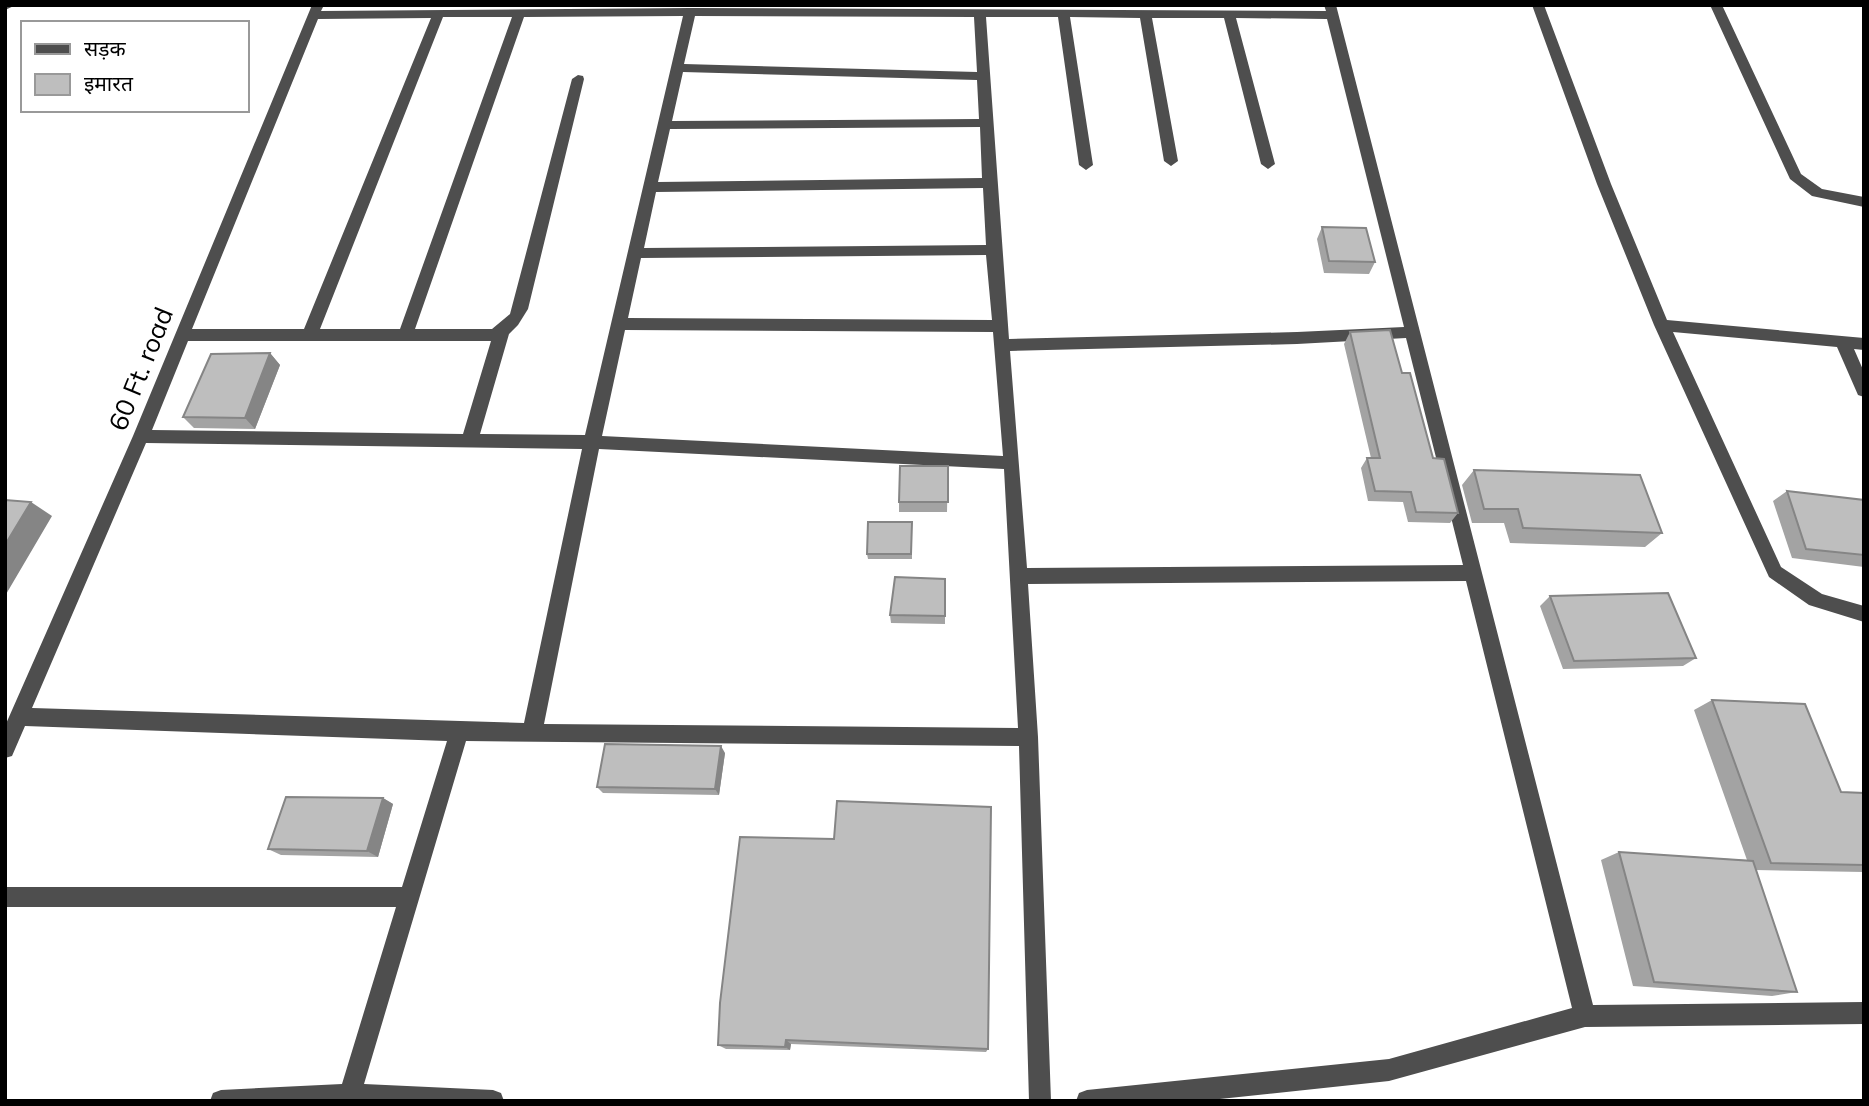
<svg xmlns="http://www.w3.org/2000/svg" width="1869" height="1106" viewBox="0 0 1869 1106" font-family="Mulish,'Noto Sans Devanagari',sans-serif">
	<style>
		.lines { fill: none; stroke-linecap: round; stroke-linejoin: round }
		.minor { fill: #4e4e4e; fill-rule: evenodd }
		.wall { fill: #a3a3a3 }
		.shaded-wall { fill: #858585 }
		.building { fill: #bebebe; stroke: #858585; stroke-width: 2 }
		.labels { text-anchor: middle; stroke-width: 7; stroke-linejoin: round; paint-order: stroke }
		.street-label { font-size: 26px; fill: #000; stroke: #fff }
	</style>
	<rect width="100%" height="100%" fill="#fff"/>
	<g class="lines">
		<path class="minor" d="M5,5H16L5,10Z
			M312,5H324L321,11L690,8L1326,11L1324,5H1336L1593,1005L1864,1002V1024L1585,1027L1389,1081L1201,1101H1076L1079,1093L1087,1090L1389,1059L1572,1008L1466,581L1028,584L1038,737L1051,1101H1029L1019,746L466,741L364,1084L493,1090L501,1093L504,1101H210L213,1093L221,1090L342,1084L396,907H5V887H402L447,741L25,726L12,756L5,758V726L133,436ZM683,16L585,435L480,434L509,334L518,325L528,309L584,79L583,76L578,75L572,79L510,314L492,329H415L524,17ZM695,16L974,17L977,72L684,64ZM443,17H512L400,329H320ZM986,17H1058L1079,165L1086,170L1093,165L1070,17L1140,18L1164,161L1171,166L1178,161L1152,18H1224L1261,164L1268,169L1275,164L1236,18L1327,19L1404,327L1297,332L1009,339ZM431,18L304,329H192L318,19ZM683,72L977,80L979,119L672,121ZM980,127L982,178L658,182L670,129ZM983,188L986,245L644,248L656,192ZM986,255L992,320L628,318L641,258ZM625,330L993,332L1003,456L602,436ZM1406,338L1463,565L1027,568L1010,351L1297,344ZM188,341H491L463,434L152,430ZM146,443L582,449L524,723L32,708ZM599,449L1004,469L1018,728L544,724Z
			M1532,5H1544L1611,184L1667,320L1864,338V350L1854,349L1864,372V397L1858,395L1837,347L1673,332L1781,567L1822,594L1864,606V622L1809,605L1769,577L1654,325L1597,184Z
			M1710,5H1722L1801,174L1822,189L1864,197V207L1812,196L1790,179Z"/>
	</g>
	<path class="wall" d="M1322,227L1375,262L1369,274L1324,273L1317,239Z
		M1350,332L1402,373L1433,458L1458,513L1450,523L1408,522L1403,502L1368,501L1361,468L1367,458H1371L1344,344Z
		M270,353L280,365L255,429L194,428L183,417Z
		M948,466L947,512H899V502Z
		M1474,470L1662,533L1645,547L1510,543L1504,523H1472L1462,485Z
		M1787,491L1864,500V567L1792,558L1773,501Z
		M912,522V559H868L867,554Z
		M945,579V624L891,623L890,615Z
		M1550,596L1696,658L1683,666L1563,669L1540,606Z
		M1712,700L1841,792L1864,793V872L1756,870L1797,992L1772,996L1633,986L1601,860L1619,852L1747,860L1694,710Z
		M725,753L719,795L603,793L597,787Z
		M383,798L393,804L378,857L281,855L268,849Z
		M720,1003L988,1049L986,1052L791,1044L790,1050L726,1049L718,1045Z"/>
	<path class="shaded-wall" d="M270,353L280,365L255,429L245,418Z
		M31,502L52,516L5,596V545Z
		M721,746L725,753L719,795L715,789Z
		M383,798L393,804L378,857L367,851Z
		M786,1040L791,1044L790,1050L785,1047Z"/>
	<path class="building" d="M1322,227L1366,228L1375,262L1329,261Z
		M1390,330L1402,373H1410L1433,458L1444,459L1458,513L1416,512L1411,492L1375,491L1367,458H1380L1350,332Z
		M270,353L245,418L183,417L211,354Z
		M900,466H948V502H899Z
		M1474,470L1640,475L1662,533L1523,528L1518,509H1484Z
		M1787,491L1864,500V555L1806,549Z
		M5,500L31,502L5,545Z
		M868,522H912L911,554H867Z
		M895,577L945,579V616L890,615Z
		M1668,593L1696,658L1574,661L1550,596Z
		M1712,700L1805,704L1841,792L1864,793V865L1771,863Z
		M605,744L721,746L715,789L597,787Z
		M286,797L383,798L367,851L268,849Z
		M837,801L991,807L988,1049L786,1040L785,1047L718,1045L720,1003L740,837L834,839Z
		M1619,852L1753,861L1797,992L1654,982Z"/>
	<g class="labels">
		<g class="street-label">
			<text transform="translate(141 369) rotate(-68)" y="9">60 Ft. road</text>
		</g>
	</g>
	<rect width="1869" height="1106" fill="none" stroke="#000000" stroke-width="14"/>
	<rect x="21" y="21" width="228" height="91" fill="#ffffff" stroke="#999999" stroke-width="2"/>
	<rect x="35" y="44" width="35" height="10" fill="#4e4e4e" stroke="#999999" stroke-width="2"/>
	<text x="84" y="56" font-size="21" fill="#000000">सड़क</text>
	<rect x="35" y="74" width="35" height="21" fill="#bebebe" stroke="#999999" stroke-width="2"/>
	<text x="84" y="91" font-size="21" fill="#000000">इमारत</text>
</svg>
